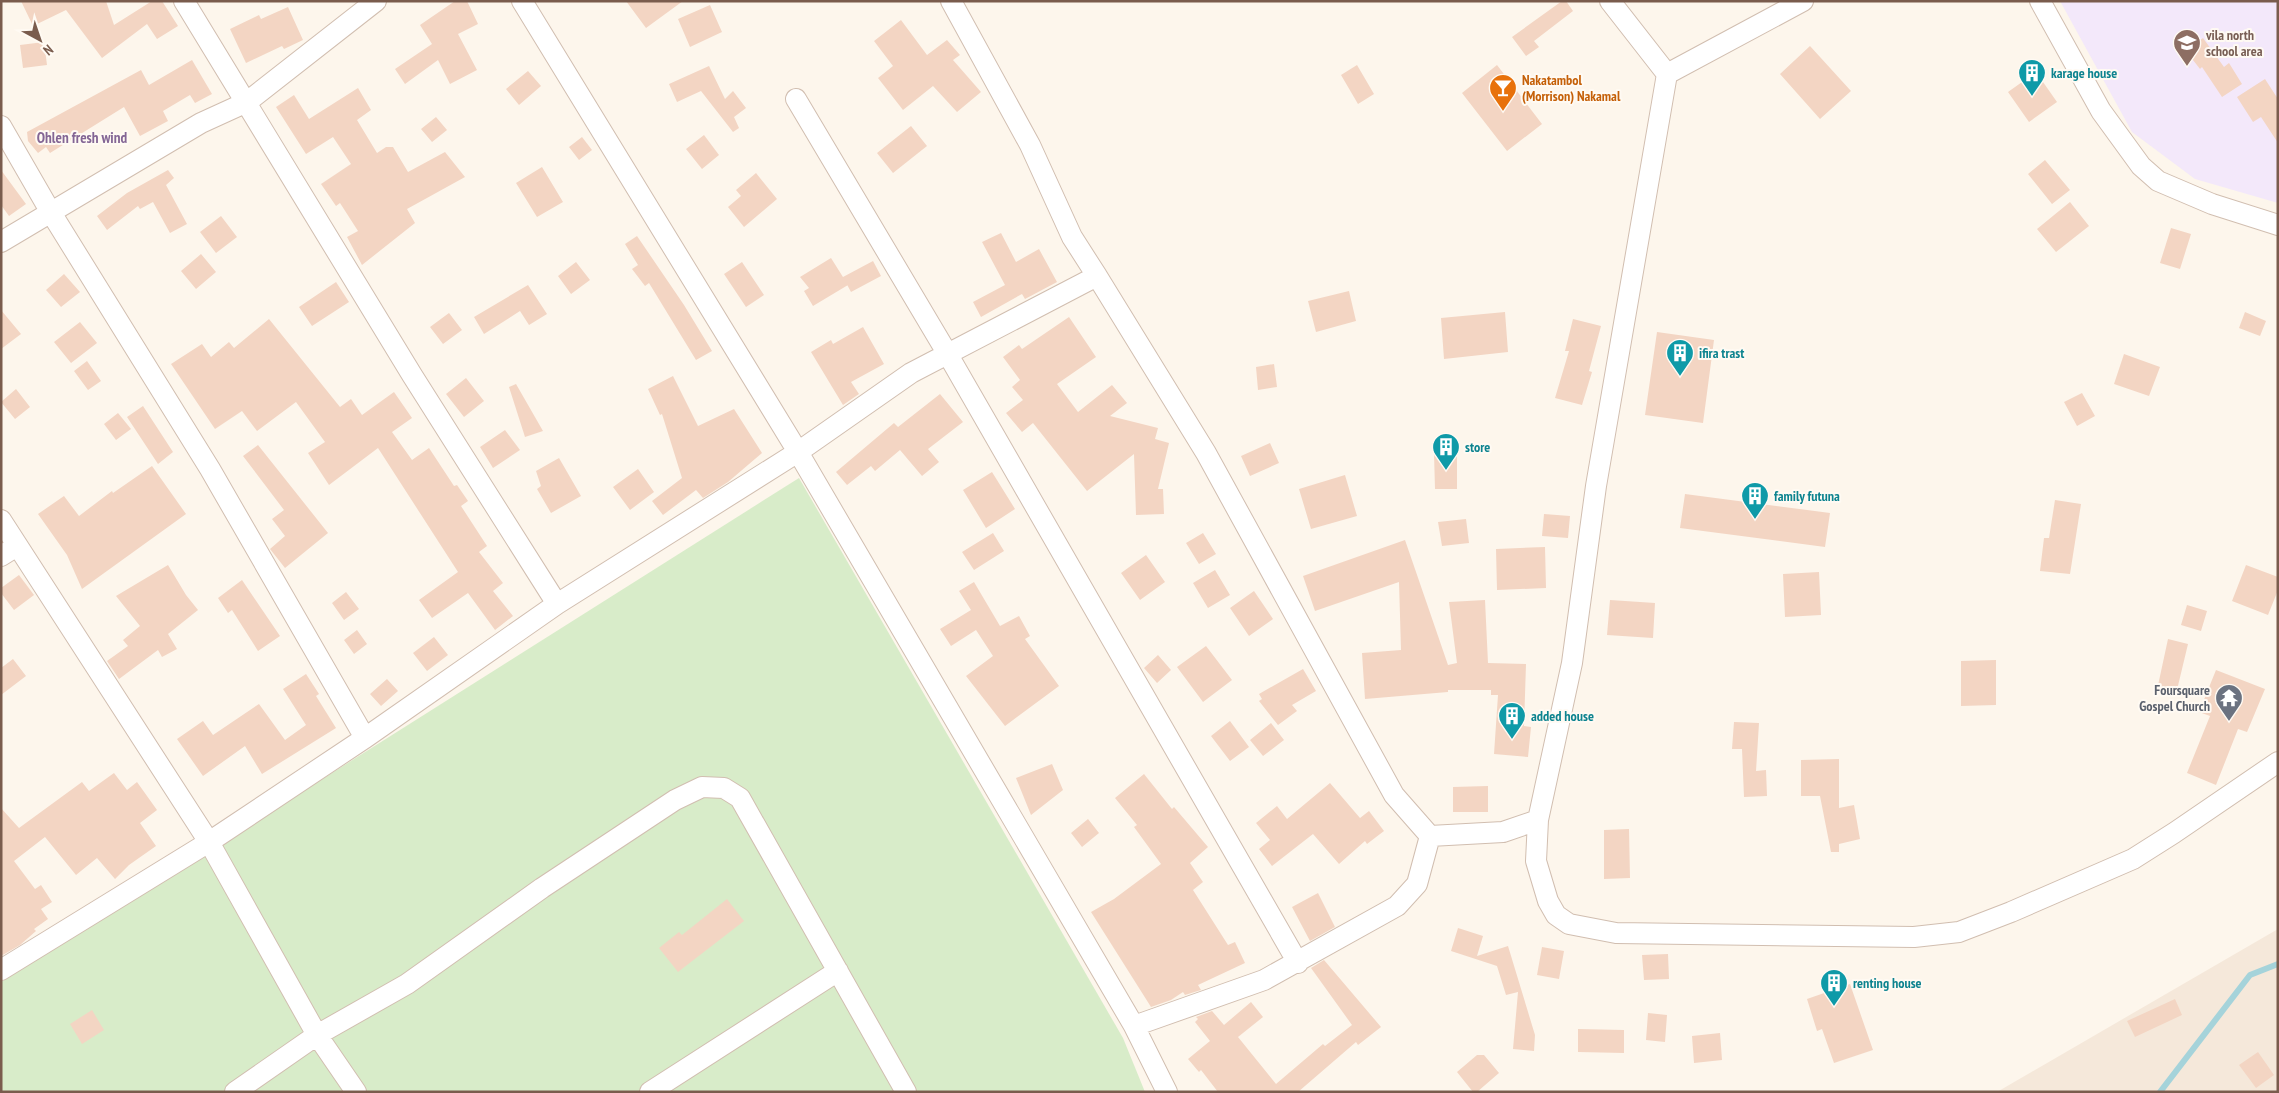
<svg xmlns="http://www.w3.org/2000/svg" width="2279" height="1093" viewBox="0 0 2279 1093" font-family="'PT Sans Narrow',sans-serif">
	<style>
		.residential { fill: #f5e8da }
		.education { fill: #f3e8fa }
		.green { fill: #d8ecc9 }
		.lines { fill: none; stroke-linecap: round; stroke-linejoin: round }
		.stream { stroke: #a5d3da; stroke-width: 6 }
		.building { fill: #f3d5c3 }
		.minor-casing { stroke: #d1beb0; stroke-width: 22 }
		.minor { stroke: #fff; stroke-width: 20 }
		.labels { text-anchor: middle; stroke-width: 4; stroke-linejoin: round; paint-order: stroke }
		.education-label { font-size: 14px; font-weight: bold; fill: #785e54; stroke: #fffaf3; text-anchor: start }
		.culture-label { font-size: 14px; font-weight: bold; fill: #0d838f; stroke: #fffaf3; text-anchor: start }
		.food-label { font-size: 14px; font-weight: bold; fill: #c56008; stroke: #fffaf3; text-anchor: start }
		.worship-label { font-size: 14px; font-weight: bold; fill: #5b616d; stroke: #fffaf3; text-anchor: end }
		.neighbourhood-label { font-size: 15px; font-weight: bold; fill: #846695; stroke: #fffaf3 }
	</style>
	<rect width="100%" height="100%" fill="#fdf6ec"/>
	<path class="residential" d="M2278,929V1092H1997Z"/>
	<path class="education" d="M2060,1H2278V203L2195,179L2132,132Z"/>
	<path class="green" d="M799,478L1123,1038L1145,1092H1V982Z"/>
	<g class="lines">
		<path class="stream" d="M2160,1092L2250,975L2278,964"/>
	</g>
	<path class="building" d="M21,1H106L114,25L152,1H162L178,26L157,39L147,24L102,58L66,10L33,26Z
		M455,1H467L478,24L458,34L477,70L450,84L438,60L405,84L395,69L432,44L420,25Z
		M626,1H683L646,28Z
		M1562,1H1566L1573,11L1534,41L1539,47L1526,56L1512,37Z
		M710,5L722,32L690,47L678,19Z
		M288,7L303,40L284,49L282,46L246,63L230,29L259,15L261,19Z
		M901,20L927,55L947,40L960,55L953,60L981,92L957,112L933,86L903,110L878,78L893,66L874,41Z
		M2203,38L2224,67L2229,63L2242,84L2222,97L2202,67L2200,69L2186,51Z
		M44,42L47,65L23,68L20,45Z
		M1810,46L1851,91L1820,119L1780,74Z
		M192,60L212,94L195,103L190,95L163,111L168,121L140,136L124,107L50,153L46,147L38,153L28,141L27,132L141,70L149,85Z
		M1357,65L1374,94L1358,104L1341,75Z
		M1497,65L1542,124L1507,151L1462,93Z
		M709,66L725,99L733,91L746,108L734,117L739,128L733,132L701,91L677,102L669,84Z
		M528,71L541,86L519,105L506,89Z
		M2036,72L2057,102L2029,122L2008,92Z
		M2265,79L2278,99V143L2261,117L2253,122L2237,97Z
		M358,88L371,110L357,120L377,153L386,147H393L408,172L445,152L465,177L407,209L415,223L362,265L347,237L358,231L340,203L336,206L321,184L351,164L333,137L306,154L276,107L294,95L309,119Z
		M436,117L447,130L432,142L421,129Z
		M911,126L927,146L893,173L877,153Z
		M704,135L719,155L702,169L686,149Z
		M582,137L592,150L579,160L569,147Z
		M2045,160L2070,190L2052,204L2028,174Z
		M542,167L563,202L537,217L516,183Z
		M1,170L26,204L9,216L1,205Z
		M168,170L174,178L166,185L187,224L170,233L153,202L140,209L138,206L107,230L97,216L127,193Z
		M756,173L777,199L744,227L728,207L741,196L736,190Z
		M2070,202L2089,226L2056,252L2037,229Z
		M221,216L237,237L216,253L200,232Z
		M2171,228L2191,234L2180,269L2160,263Z
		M1001,233L1016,262L1039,249L1057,282L1025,299L1022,294L981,317L973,302L1005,285L982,242Z
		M637,236L684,305L712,351L696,360L649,283L645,286L632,269L638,265L625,244Z
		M201,254L216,272L196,289L181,271Z
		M831,258L848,285L813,306L804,291L809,288L800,277Z
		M873,261L881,276L851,292L843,277Z
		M576,262L590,280L571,294L558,276Z
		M742,262L764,295L746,307L724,274Z
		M64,274L80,292L61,307L46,290Z
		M336,282L349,302L312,326L299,307Z
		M528,285L547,314L529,325L520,311L484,334L474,317Z
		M1349,291L1356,321L1316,332L1308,301Z
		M1,310L21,334L1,349Z
		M1505,312L1508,352L1444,359L1441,318Z
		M2245,312L2266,321L2260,336L2239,328Z
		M449,313L462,330L443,344L430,327Z
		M1069,317L1096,357L1057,384L1078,412L1112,385L1127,403L1110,416L1158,428L1155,439L1169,443L1158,489H1163L1164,514L1136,515L1134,454L1087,491L1033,423L1022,432L1006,413L1023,400L1012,387L1020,380L1003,357L1019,345L1022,349Z
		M269,319L340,407L351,399L362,415L394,392L412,418L392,432L412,460L429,448L454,486L457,485L468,501L461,506L487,546L479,552L503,583L493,591L513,616L495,630L468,593L432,618L419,600L458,572L378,448L329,485L308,453L325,442L296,402L257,431L242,411L215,429L171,364L202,344L211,357L229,342L234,348Z
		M1573,319L1601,326L1589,371L1592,372L1582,405L1555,398L1569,351H1565Z
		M80,322L97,343L71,363L54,342Z
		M863,327L884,364L851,382L859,394L843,405L811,352L831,340L833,344Z
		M1657,332L1714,340L1703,423L1645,415Z
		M2124,354L2160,367L2149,396L2114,384Z
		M87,361L101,381L88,390L74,371Z
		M1274,364L1277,387L1258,390L1256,367Z
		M673,376L698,426L734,409L762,453L728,482L703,498L696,490L663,515L652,501L682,478L662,414L660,415L648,389Z
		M466,378L484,401L464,417L446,394Z
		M516,384L543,431L525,437L509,387Z
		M16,389L30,407L15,419L1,402Z
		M2082,393L2095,416L2077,426L2064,402Z
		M940,394L963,422L928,449L939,462L922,476L900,450L875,471L871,466L847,485L836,472L894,423L898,427Z
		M143,406L173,452L158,464L127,417Z
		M118,413L131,429L116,440L104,424Z
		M505,430L520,450L493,468L480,447Z
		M1270,443L1279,463L1250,476L1241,456Z
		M258,445L328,533L285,568L270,549L285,536L272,519L284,510L243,456Z
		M1457,452V489H1435L1434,453Z
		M559,458L581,496L551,513L537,489L541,486L536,471Z
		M152,466L186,514L82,589L67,555L38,514L64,496L79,516L112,491L113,493Z
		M638,469L654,492L630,510L613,487Z
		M992,472L1015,509L986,528L963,490Z
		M1345,475L1357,516L1311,529L1299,489Z
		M1685,494L1830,513L1825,547L1680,528Z
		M2055,500L2081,504L2070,574L2040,571L2044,538H2049Z
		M1544,514L1570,516L1568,538L1542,536Z
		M1466,519L1469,543L1442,546L1438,522Z
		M993,533L1004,551L974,570L962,552Z
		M1203,533L1216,554L1199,564L1186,543Z
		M1405,540L1448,665L1457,663L1449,602L1485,600L1488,663L1526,664L1524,726L1531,727L1528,757L1494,754L1498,695H1491V690H1448V692L1365,699L1362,653L1401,650L1399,582L1315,611L1303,576Z
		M1545,547L1546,588L1497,590L1496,549Z
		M1146,555L1165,582L1140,600L1121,573Z
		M168,565L186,595L198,610L168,634L177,649L162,657L158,650L119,679L107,661L128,646L123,640L140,626L116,596Z
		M2246,565L2278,577V590L2268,615L2232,601Z
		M1215,570L1230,595L1208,608L1193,583Z
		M1819,572L1821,615L1785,617L1783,574Z
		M19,575L34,595L14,610L1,593V588Z
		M242,580L280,636L258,651L232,610L228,613L218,598Z
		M974,582L1000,626L1019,616L1030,636L1025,639L1059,686L1005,726L966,676L993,656L976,630L951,646L940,629L971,610L959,591Z
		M1254,591L1273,619L1249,636L1230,608Z
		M346,592L359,609L344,620L332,603Z
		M1610,600L1655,603L1653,638L1607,635Z
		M2187,605L2207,611L2201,631L2181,625Z
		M357,630L367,644L354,654L344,640Z
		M434,637L448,655L427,671L413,653Z
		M2168,639L2188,644L2176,694L2157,690Z
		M1206,646L1232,680L1203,702L1177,667Z
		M1158,655L1171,670L1157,683L1144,668Z
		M13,659L26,676L1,695V668Z
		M1996,660V705L1961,706V661Z
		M1303,669L1316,691L1292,705L1297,711L1278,725L1259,701L1262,699L1259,694Z
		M2216,670L2265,689L2247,732L2238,729L2216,785L2187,773L2210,716L2199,712Z
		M306,674L319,694L316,696L336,728L262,774L245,746L203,776L177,739L203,721L213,735L259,704L285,740L306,725L283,689Z
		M387,679L398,691L381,706L370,694Z
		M1230,721L1249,747L1230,761L1211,736Z
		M1734,722L1759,723L1756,771L1766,770L1767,796L1744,797L1742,749H1732Z
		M1271,723L1284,740L1263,756L1250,740Z
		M1839,759V808L1854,805L1860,839L1839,844V852H1831L1820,796H1801V760Z
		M1052,764L1063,790L1031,815L1016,778Z
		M114,773L127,790L137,782L157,810L140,823L156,846L129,865L115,879L97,858L76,875L45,837L14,861L35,889L41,885L52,902L41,909L48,919L34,929L36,931L20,945L1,956V808L19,828L82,782L89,791Z
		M1144,774L1172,809L1174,807L1208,847L1190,863L1203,882L1193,890L1228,945L1235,942L1245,963L1198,985L1201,990L1185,995L1183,992L1171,1000L1151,1007L1091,912L1114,899L1161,864L1134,827L1137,825L1115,798Z
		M1330,783L1360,818L1369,811L1384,831L1367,844L1365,841L1339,864L1313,834L1272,866L1259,849L1270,840L1256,823L1277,806L1287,819Z
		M1488,786V812H1453V787Z
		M1088,819L1099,833L1082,847L1071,833Z
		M1629,829L1630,878L1604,879V830Z
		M1318,893L1335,927L1310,941L1292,907Z
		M727,899L744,921L678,972L659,948L679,932L682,935Z
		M1458,928L1483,936L1477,956L1508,946L1535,1035L1534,1051L1513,1049L1518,992L1506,995L1497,966L1451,951Z
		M1542,947L1564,951L1559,979L1537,975Z
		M1668,954L1669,979L1644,980L1642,955Z
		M1324,960L1381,1027L1358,1045L1356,1042L1298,1092H1218L1201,1070L1199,1072L1188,1059L1210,1041L1195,1022L1198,1019L1196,1017L1212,1011L1224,1025L1251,1002L1263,1017L1238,1037L1276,1084L1323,1044L1325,1046L1352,1025L1311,968Z
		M1850,984L1873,1050L1834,1063L1822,1029L1817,1031L1807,999Z
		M2175,999L2182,1015L2135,1037L2127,1021Z
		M92,1010L104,1030L82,1044L70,1024Z
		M1648,1013L1667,1015L1665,1042L1646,1040Z
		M1578,1029L1624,1030V1053L1578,1052Z
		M1720,1033L1722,1060L1694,1063L1692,1036Z
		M2258,1052L2274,1075L2256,1088L2239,1065Z
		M1477,1055H1484L1499,1073L1477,1092H1473L1457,1072Z"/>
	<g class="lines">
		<defs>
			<path id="minor" d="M184,1L412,375L557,604
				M522,1L798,452L1134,1026L1167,1092
				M1610,1L1667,74
				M1803,1L1667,74L1596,486L1572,663L1538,820L1536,861L1548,901L1556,915L1569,924L1616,933L1914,937L1959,932L2011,912L2133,859L2174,833L2278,762
				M2040,1L2101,111L2141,166L2158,181L2212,204L2278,225
				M796,99L947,353L1298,963
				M1,126L50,211L210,469L365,738
				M1,242L201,123L247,102L376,1
				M1097,276L1206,453L1394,795L1430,836L1503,832L1538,820
				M1,520L209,842L317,1035L356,1092
				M1,556L17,546
				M1,970L209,842L365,738L557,604L798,452L911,373L1097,276L1072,237L1030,145L951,1
				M1134,1026L1264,980L1397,906L1417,884L1430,836
				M235,1092L317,1035L407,984L542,888L675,800L702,787L724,788L740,798L906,1092
				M650,1092L838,971"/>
		</defs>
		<use href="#minor" class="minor-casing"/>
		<use href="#minor" class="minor"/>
	</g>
	<defs>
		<symbol id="school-pin" viewBox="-11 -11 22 30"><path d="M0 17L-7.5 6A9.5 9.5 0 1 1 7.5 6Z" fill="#8d6e63" stroke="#fffaf3"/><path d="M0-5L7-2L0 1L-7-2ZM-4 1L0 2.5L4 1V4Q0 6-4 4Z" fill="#fff"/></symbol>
		<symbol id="building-pin" viewBox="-11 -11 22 30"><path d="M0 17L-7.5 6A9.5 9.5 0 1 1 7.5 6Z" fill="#0f9aa8" stroke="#fffaf3"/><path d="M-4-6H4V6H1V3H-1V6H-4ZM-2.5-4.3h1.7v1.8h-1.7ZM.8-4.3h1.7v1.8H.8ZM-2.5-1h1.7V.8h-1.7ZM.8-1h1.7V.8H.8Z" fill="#fff"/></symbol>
		<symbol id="bar-pin" viewBox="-11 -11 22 30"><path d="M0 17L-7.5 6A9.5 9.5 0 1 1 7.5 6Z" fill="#e8710a" stroke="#fffaf3"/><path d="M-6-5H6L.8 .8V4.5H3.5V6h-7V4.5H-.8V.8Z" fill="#fff"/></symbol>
		<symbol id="temple-pin" viewBox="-11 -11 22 30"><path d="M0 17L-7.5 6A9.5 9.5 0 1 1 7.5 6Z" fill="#6b7280" stroke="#fffaf3"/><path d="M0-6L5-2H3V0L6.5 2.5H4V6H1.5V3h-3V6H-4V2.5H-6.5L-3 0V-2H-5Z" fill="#fff"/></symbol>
	</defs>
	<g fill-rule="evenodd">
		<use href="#school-pin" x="2171" y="27" width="32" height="43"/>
		<use href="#building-pin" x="2016" y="57" width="32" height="43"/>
		<use href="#bar-pin" x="1487" y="72" width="32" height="43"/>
		<use href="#building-pin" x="1664" y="337" width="32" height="43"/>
		<use href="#building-pin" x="1430" y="431" width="32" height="43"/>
		<use href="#building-pin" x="1739" y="480" width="32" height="43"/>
		<use href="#temple-pin" x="2213" y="682" width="32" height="43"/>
		<use href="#building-pin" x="1496" y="700" width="32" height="43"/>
		<use href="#building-pin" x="1818" y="967" width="32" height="43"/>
	</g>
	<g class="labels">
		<g class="education-label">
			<text x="2206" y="40">vila north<tspan x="2206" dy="16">school area</tspan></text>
		</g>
		<g class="culture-label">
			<text x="2051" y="78">karage house</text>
			<text x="1699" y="358">ifira trast</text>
			<text x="1465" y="452">store</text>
			<text x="1774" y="501">family futuna</text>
			<text x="1531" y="721">added house</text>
			<text x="1853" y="988">renting house</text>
		</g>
		<g class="food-label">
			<text x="1522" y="85">Nakatambol<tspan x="1522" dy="16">(Morrison) Nakamal</tspan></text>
		</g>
		<g class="worship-label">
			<text x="2210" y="695">Foursquare<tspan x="2210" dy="16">Gospel Church</tspan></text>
		</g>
		<g class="neighbourhood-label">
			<text x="82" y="143">Ohlen fresh wind</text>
		</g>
	</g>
	<rect width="2279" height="1093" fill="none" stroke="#7a5c4d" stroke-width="5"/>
	<g transform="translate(40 40) rotate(140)" stroke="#fffaf3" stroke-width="4" paint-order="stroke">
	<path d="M0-4L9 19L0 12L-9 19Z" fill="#7a5c4d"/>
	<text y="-8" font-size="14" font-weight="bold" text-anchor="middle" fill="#7a5c4d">N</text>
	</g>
</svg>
